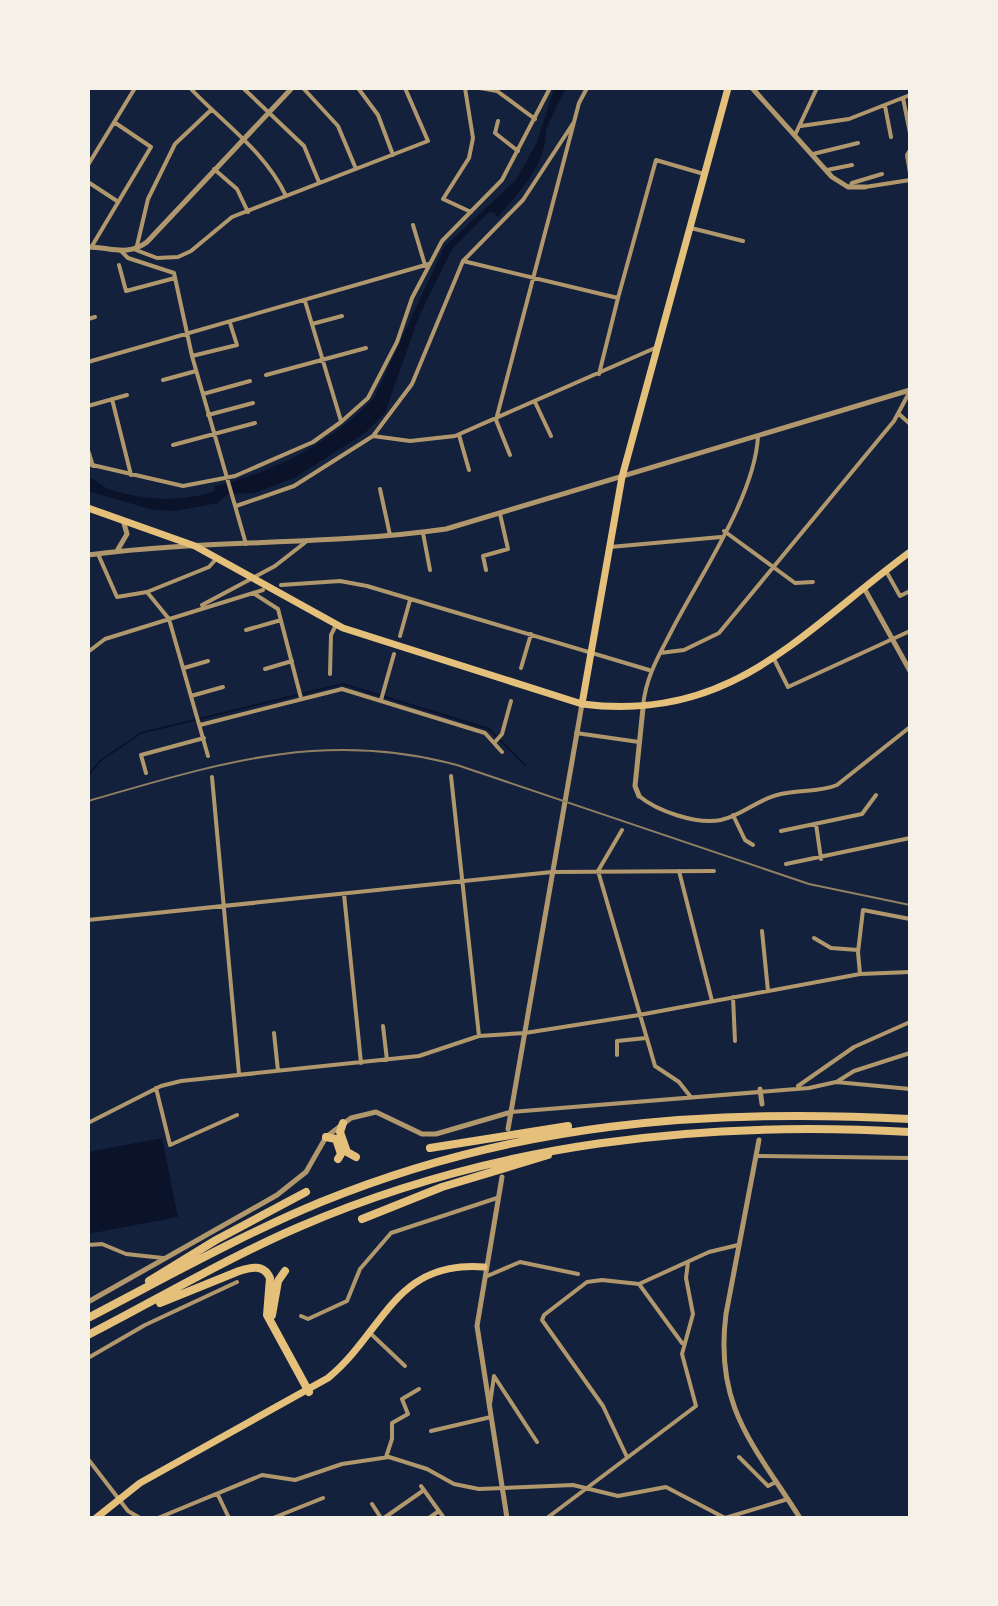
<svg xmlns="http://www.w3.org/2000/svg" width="998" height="1606" viewBox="0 0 998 1606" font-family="'Space Grotesk',sans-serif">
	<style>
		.water { fill: #0b132b }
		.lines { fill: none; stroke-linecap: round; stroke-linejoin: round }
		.stream { stroke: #0b132b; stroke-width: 2 }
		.minor { stroke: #b1986c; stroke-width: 4 }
		.tertiary { stroke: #b1986c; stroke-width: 5 }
		.primary { stroke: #e5c07b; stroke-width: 7 }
		.motorway { stroke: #e5c07b; stroke-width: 8 }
		.rail { stroke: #918062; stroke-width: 2 }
	</style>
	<rect width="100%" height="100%" fill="#14213d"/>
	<path class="water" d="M554,88H566L546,129C547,163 522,189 498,217L493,212L488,213L453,248L443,267L418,319L385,413L365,433L296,477L255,493L228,494L218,503L176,511L153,510L88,491V477C97,479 101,486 109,489C141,500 182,503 214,491L215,486C275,472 332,442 374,398L444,247L516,180L537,142Z
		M162,1138L178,1217L88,1234V1152Z"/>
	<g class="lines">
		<path class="stream" d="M88,776L100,761L141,733L343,684L489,729L525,765"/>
		<path class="minor" d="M190,88C223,123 265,151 286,196
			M243,88L304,146L319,182
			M303,88L338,126L356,169
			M358,88L378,115L393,155
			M465,88L473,138L469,158L443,199L471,212
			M480,88L497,91L535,119
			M903,98L910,133
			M885,106L891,137
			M211,110L175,144L148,199L136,250L157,258L178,257L191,251L232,217L428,141L405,88
			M498,121L495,133L518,151
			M801,126L849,119L910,95
			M795,135L817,88
			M910,150L907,155L910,173
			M813,154L858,143
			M88,165L135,88
			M214,169L237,189L248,212
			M827,170L852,165
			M88,182L117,201
			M850,187L852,183L882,174
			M865,187L910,180
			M413,225L425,265
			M691,228L743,241
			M92,246L151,147L114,122
			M122,252L128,258L174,273L192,356L246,544
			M463,261L618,298L599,374
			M119,265L126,291L175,278
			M618,298L656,160L704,174
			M305,301L341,421
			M88,319L95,317
			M312,324L342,316
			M192,356L237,345L230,323
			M88,362L429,264
			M266,375L366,348
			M163,380L196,371
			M203,394L250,381
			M112,399L131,475
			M535,402L551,436
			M88,406L127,395
			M899,414L910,424
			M208,415L253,403
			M459,435L469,470
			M373,436L410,441L455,436L655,348
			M173,445L255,423
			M88,450L93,466
			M510,455L496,420L579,103L587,88
			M88,464L183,486L235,476L313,442L341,422L368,398L397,342L412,298L442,241L502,180L550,88
			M380,489L390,535
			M236,506L294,486L373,436L412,384L463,261L523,200L574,122
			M724,531L795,583L813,582
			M423,533L430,570
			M610,547L721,537
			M98,554L117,597L147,592
			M486,570L483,556L508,549L500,514
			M886,571L900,596L910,591
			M281,585L340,581L367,586L649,670
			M253,593L278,609L301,698
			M202,605L275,566L307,541
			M246,630L281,620
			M400,636L410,600
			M88,652L105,639L263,590
			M660,653L684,650L719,633L894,421L910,391
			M774,659L788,687L910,631
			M184,668L208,661
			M521,668L531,634
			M265,669L292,661
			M330,674L331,635L336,625
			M191,696L223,687
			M381,700L394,654
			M643,706C646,677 658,657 671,632C699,577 755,497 758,436
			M200,725L342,689L485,733L502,752
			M576,733L639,742
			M495,742L502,734L511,701
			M208,756L169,619L147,592L209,567L217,558
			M146,773L141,755L204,738
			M451,776L479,1036
			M212,777L239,1074
			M639,796C657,811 697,825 721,820C741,816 757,800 777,795C797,789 818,793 837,785L910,727
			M733,815L745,840L753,845
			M816,824L821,859
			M622,830L598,871L655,1066L679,1082L690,1096
			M781,831L862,814L876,795
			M786,864L910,838
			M679,871L712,1001
			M344,894L361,1063
			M88,920L552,872L714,871
			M762,931L768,991
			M814,938L831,948L858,950
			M860,974L858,952L863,910L910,919
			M733,997L735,1041
			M383,1026L387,1060
			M274,1033L278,1071
			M617,1055V1041L646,1038
			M838,1081L854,1071L910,1053
			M798,1086L854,1047L910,1022
			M156,1088L170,1145L237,1115
			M511,1112L809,1088L836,1082L910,1089
			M88,1123L161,1086L181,1081L419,1056L479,1036L525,1033L639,1015L860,974L910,972
			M757,1156L910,1158
			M88,1245L102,1244L126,1254L163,1258
			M485,1277L520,1262L578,1274
			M639,1284L682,1343
			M301,1316L308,1319L347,1301L360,1269L391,1233L497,1198
			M369,1332L405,1366
			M88,1358L145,1325L237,1282
			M490,1404L494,1376L537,1442
			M431,1431L491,1417
			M386,1457L392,1439V1423L408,1414L402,1399L419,1389
			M627,1457L603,1406L542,1320L544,1315L587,1282L602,1280L639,1284L709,1252L738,1245
			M739,1457L768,1486L776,1482
			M88,1459L128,1511L140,1518
			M421,1486L444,1518
			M218,1495L229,1518
			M372,1504L381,1518
			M158,1518L262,1475L295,1480L342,1464L389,1457L427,1469L454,1484L479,1489L573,1485L618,1496L666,1487L725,1518L788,1499
			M273,1518L323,1498
			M384,1518L424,1490
			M429,1518L439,1511
			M547,1518L696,1406L682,1354L693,1314L686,1278L688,1262"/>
		<path class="tertiary" d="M752,88L832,177L848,187H865
			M88,247C111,247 127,257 147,242L292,88
			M117,551L127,534L123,520
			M88,555C207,539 327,546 446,529L910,390
			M864,588L910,671
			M639,796L635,786L643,708
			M760,1089L762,1104
			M508,1129L582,704
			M759,1140L726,1314C714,1407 754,1445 800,1518
			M502,1177L477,1326L507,1518
			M88,1302L277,1195L306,1172L326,1137L351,1118L376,1112L422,1134H436L511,1112"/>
		<path class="primary" d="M88,508L195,546L343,628L582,704C731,723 799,634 910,552
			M582,704L622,477L728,88
			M96,1518L140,1483L328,1378C385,1331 394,1260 484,1267"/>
		<path class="motorway" d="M343,1123L340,1132L347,1152L356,1157
			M326,1137L336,1139L341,1154L338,1159
			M430,1148L568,1126
			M362,1219L442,1187L548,1155
			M149,1281L216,1240L306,1192
			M160,1303L239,1271C251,1267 264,1264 270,1278L267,1315L309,1392
			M272,1315L278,1281L285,1271
			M88,1318C165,1278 241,1235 321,1202C515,1123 703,1108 910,1119
			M88,1335C158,1299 227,1258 299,1227C494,1143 699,1120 910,1132"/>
		<path class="rail" d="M88,801C217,764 323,729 457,765L809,884L910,905"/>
	</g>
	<rect width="998" height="1606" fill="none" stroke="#f6f1e7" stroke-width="180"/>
</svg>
